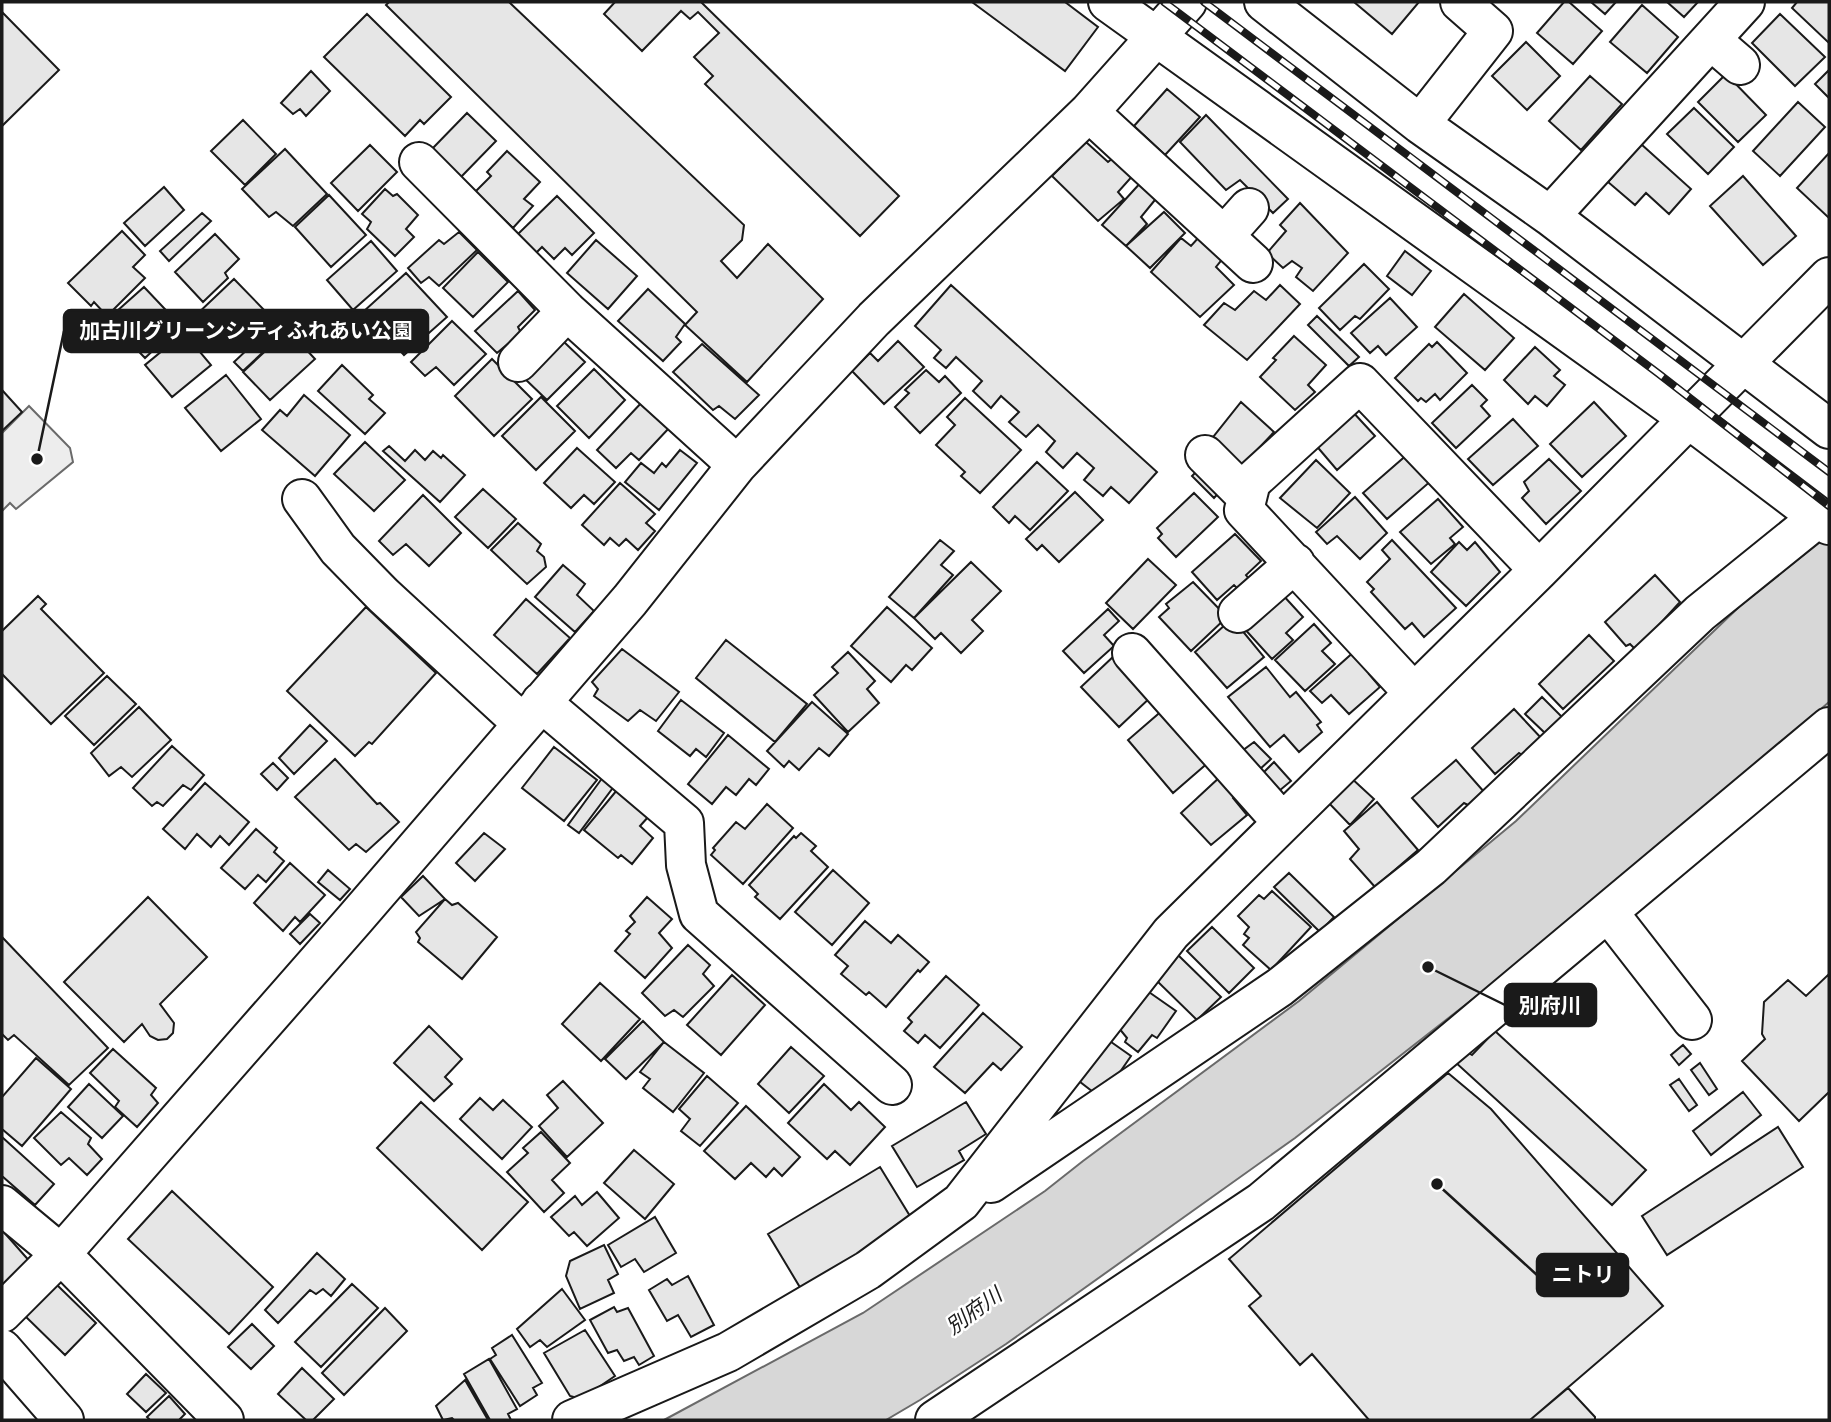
<svg xmlns="http://www.w3.org/2000/svg" width="1831" height="1422" viewBox="0 0 1831 1422" font-family="'Golos Text','Noto Sans JP',sans-serif">
	<style>
		.green { fill: #ededed; stroke: #6a6a6a; stroke-width: 2 }
		.water { fill: #d7d7d7; stroke: #6a6a6a; stroke-width: 2 }
		.building { fill: #e6e6e6; stroke: #1a1a1a; stroke-width: 2 }
		.lines { fill: none; stroke-linecap: round; stroke-linejoin: round }
		.minor-casing { stroke: #1a1a1a; stroke-width: 42 }
		.highway-casing { stroke: #1a1a1a; stroke-width: 42 }
		.minor { stroke: #fff; stroke-width: 38 }
		.highway { stroke: #fff; stroke-width: 38 }
		.rail-casing { stroke: #1a1a1a; stroke-width: 8 }
		.rail { stroke: #fff; stroke-width: 5; stroke-dasharray: 16; stroke-linecap: butt }
		.labels { text-anchor: middle; stroke-width: 5; stroke-linejoin: round; paint-order: stroke }
		.water-label { font-size: 21px; font-style: italic; fill: #1a1a1a; stroke: #fff }
		.leader { fill: none; stroke: #1a1a1a; stroke-width: 2.5 }
		.callout-dot { fill: #1a1a1a; stroke: #fff; stroke-width: 2.5 }
		.callout { fill: #1a1a1a; stroke: #1a1a1a; stroke-width: 2.5 }
		.callout-label { font-size: 21px; text-anchor: middle; font-weight: bold; fill: #fff }
	</style>
	<rect width="100%" height="100%" fill="#fff"/>
	<path class="green" d="M29,406L70,448L73,462L16,509L10,503L2,511V433Z"/>
	<path class="water" d="M1829,535V702L1597,902L1295,1138L1006,1344L920,1400L886,1420H664L863,1313L1045,1191L1083,1161L1299,1001L1516,821L1741,605Z"/>
	<path class="building" d="M389,2H509L744,225L742,240L721,261L737,278L768,244L823,299L747,382L685,325L697,312L386,5Z
		M615,2H701L899,196L860,236L705,84L713,76L694,57L719,33L698,12L690,19L681,11L642,51L604,14Z
		M972,2H1065L1098,27L1065,71Z
		M1354,2H1419L1392,34Z
		M1564,2H1569L1602,31L1573,64L1537,33Z
		M1591,2H1616L1605,14Z
		M1667,2H1698L1684,17Z
		M1797,2H1829V43L1792,8Z
		M1642,5L1678,37L1647,73L1610,42Z
		M2,12L59,70L2,126Z
		M367,14L451,97L424,124L420,120L405,136L324,57Z
		M1780,14L1825,57L1795,86L1752,43Z
		M1526,42L1560,76L1527,110L1492,76Z
		M1829,70V98L1815,84Z
		M311,71L330,91L306,116L300,109L293,114L281,103Z
		M1726,74L1766,115L1738,142L1698,102Z
		M1590,76L1622,104L1581,150L1549,121Z
		M1167,89L1200,117L1165,155L1134,126Z
		M1798,102L1825,127L1780,176L1753,151Z
		M1694,108L1734,147L1708,174L1667,134Z
		M467,113L496,141L460,178L431,150Z
		M1206,115L1288,199L1273,213L1240,180L1226,190L1180,142Z
		M243,120L276,154L245,185L211,151Z
		M1086,142L1108,162L1118,154L1136,172L1118,192L1124,199L1098,221L1052,176Z
		M1641,144L1691,189L1669,214L1646,193L1635,205L1608,182Z
		M370,145L397,172L358,211L331,183Z
		M285,149L327,194L293,226L276,212L269,217L242,189Z
		M507,151L540,182L524,199L533,206L513,228L475,192L491,176L487,172Z
		M1829,153V218L1797,188Z
		M1743,176L1796,236L1763,265L1710,206Z
		M1143,180L1159,195L1141,217L1147,224L1126,246L1102,225Z
		M164,187L184,210L145,246L124,223Z
		M385,189L393,196L397,194L418,215L406,229L414,237L395,256L367,229L371,222L362,214Z
		M329,195L366,235L331,267L295,227Z
		M557,196L594,233L572,255L565,248L554,259L542,247L536,253L518,234Z
		M1300,203L1348,253L1313,291L1296,277L1302,268L1292,261L1283,268L1267,253L1286,231L1280,225Z
		M1164,212L1185,233L1150,268L1126,246Z
		M202,213L211,221L169,261L160,251Z
		M122,231L145,255L133,267L145,278L107,316L94,302L91,306L68,283Z
		M459,232L477,250L439,286L429,277L421,283L408,268L439,240L444,244Z
		M215,234L239,259L225,273L228,278L203,302L175,272Z
		M1200,236L1224,257L1216,267L1234,285L1200,317L1151,272L1181,238L1191,246Z
		M596,240L637,276L608,309L567,273Z
		M371,241L397,271L353,310L327,280Z
		M1405,251L1431,271L1412,295L1387,276Z
		M478,252L508,282L473,317L443,288Z
		M1364,264L1389,289L1360,319L1355,316L1340,330L1319,308Z
		M406,273L447,317L404,355L364,311Z
		M234,279L266,312L225,350L194,317Z
		M951,285L1157,472L1129,503L1111,487L1103,496L1084,480L1094,468L1077,453L1063,468L1046,452L1055,441L1038,425L1026,437L1009,422L1019,412L1001,396L991,408L973,391L982,381L956,357L946,368L934,358L941,350L915,326Z
		M1280,285L1300,304L1247,360L1204,325L1224,303L1235,310L1254,291L1266,300Z
		M144,287L180,325L145,358L108,319Z
		M648,289L685,324L676,337L681,342L663,361L618,321Z
		M518,291L535,310L518,327L521,333L497,353L475,331Z
		M1464,294L1514,338L1485,370L1435,327Z
		M1390,298L1417,327L1386,355L1378,346L1370,353L1351,333Z
		M285,314L294,323L243,371L234,362Z
		M1317,316L1359,357L1349,366L1308,325Z
		M452,321L486,354L454,385L436,367L425,376L411,362Z
		M288,330L315,359L270,400L243,372Z
		M184,333L211,365L172,397L145,365Z
		M1294,336L1326,365L1308,385L1315,392L1295,410L1260,377L1276,360L1273,358Z
		M563,341L585,362L547,400L522,376Z
		M898,341L924,367L884,404L852,371L870,353L878,361Z
		M1437,342L1467,373L1440,400L1435,394L1426,402L1421,398L1418,401L1395,378L1429,344L1432,347Z
		M702,344L759,395L735,419L719,406L713,410L673,372Z
		M1535,347L1560,370L1554,376L1565,385L1547,406L1535,396L1528,404L1504,380Z
		M492,359L532,399L494,436L455,396Z
		M342,365L373,395L369,399L385,413L365,434L318,391Z
		M594,369L625,400L589,438L557,406Z
		M926,370L939,382L945,376L961,393L920,433L895,407L909,393L905,390Z
		M226,375L261,419L221,451L185,408Z
		M1472,385L1487,400L1481,406L1490,416L1456,448L1432,423Z
		M2,390L22,412L2,431Z
		M304,395L350,435L315,476L262,430L280,410L287,416Z
		M541,397L575,431L536,470L502,436Z
		M965,398L1021,450L980,493L961,476L965,472L936,445L955,425L947,417Z
		M643,401L670,427L639,460L631,453L616,468L597,450Z
		M1241,402L1274,432L1240,468L1210,441Z
		M1594,402L1626,436L1582,477L1550,444Z
		M1351,410L1375,436L1337,470L1314,443Z
		M1513,419L1538,446L1493,485L1468,459Z
		M365,442L405,480L374,511L334,474Z
		M389,446L405,461L415,450L425,460L433,451L441,458L443,455L465,475L440,502L383,451Z
		M577,448L615,482L594,504L584,495L571,508L544,483Z
		M680,450L697,463L659,510L625,482L641,463L654,473L662,463L666,467Z
		M1409,453L1432,480L1387,519L1363,493Z
		M1549,459L1581,491L1546,524L1522,498L1529,491L1524,482Z
		M1316,460L1350,493L1317,528L1280,498Z
		M1037,462L1068,491L1030,530L1015,516L1009,523L993,507Z
		M1202,466L1224,487L1214,498L1192,476Z
		M620,483L655,514L646,523L655,531L638,550L626,539L619,546L610,538L604,545L582,525Z
		M483,489L516,519L488,548L455,517Z
		M1075,492L1103,520L1059,562L1042,545L1037,550L1026,539Z
		M1194,493L1218,517L1176,557L1158,538L1162,534L1157,528Z
		M423,495L461,533L429,566L406,544L393,555L379,541Z
		M1355,497L1387,533L1360,559L1337,536L1327,544L1316,532Z
		M1438,499L1463,527L1450,538L1455,544L1431,564L1400,532Z
		M518,523L541,544L537,551L544,557L546,567L527,584L491,550Z
		M1235,534L1261,561L1246,575L1249,579L1238,589L1234,585L1217,600L1192,572Z
		M940,540L954,551L941,565L953,575L914,618L889,597Z
		M1392,540L1456,608L1424,637L1412,623L1405,629L1371,592L1374,589L1367,582L1390,559L1382,550Z
		M1459,542L1467,550L1475,542L1500,572L1466,606L1431,572Z
		M1148,559L1176,585L1133,629L1106,603Z
		M971,562L1001,591L972,620L983,631L961,653L941,633L935,639L914,618Z
		M563,565L585,584L577,595L594,611L575,632L535,597Z
		M1655,575L1680,602L1636,650L1630,644L1626,646L1605,622Z
		M1193,582L1227,617L1191,651L1159,617L1169,608L1166,604Z
		M1281,593L1303,617L1286,633L1293,640L1272,659L1242,626Z
		M38,596L46,604L41,609L104,673L51,724L2,674V631Z
		M526,599L570,638L537,674L494,635Z
		M366,607L436,673L372,744L369,742L355,756L287,691Z
		M887,607L932,648L912,670L906,665L891,682L851,646Z
		M1108,609L1119,621L1104,635L1114,646L1084,673L1063,651Z
		M1236,623L1264,657L1227,688L1195,652L1226,624Z
		M1314,624L1331,643L1322,651L1335,664L1305,691L1275,660Z
		M1589,635L1614,661L1563,709L1539,684Z
		M726,640L807,704L775,742L696,678Z
		M622,649L679,692L656,721L640,710L628,721L594,696L598,689L592,682Z
		M1356,650L1374,669L1369,674L1380,687L1349,714L1331,695L1322,703L1310,691Z
		M848,652L875,681L867,689L879,703L848,732L814,695L838,673L832,667Z
		M1115,655L1153,695L1119,727L1081,687Z
		M1266,667L1290,697L1296,692L1321,722L1317,725L1322,732L1299,752L1284,735L1270,747L1228,697Z
		M107,676L136,704L94,745L65,716Z
		M1542,697L1562,717L1546,734L1525,714Z
		M681,700L724,733L706,757L696,749L690,756L658,731Z
		M812,702L848,734L829,756L819,748L799,770L789,761L784,767L767,751Z
		M139,707L171,740L132,777L121,767L109,776L91,753Z
		M1164,709L1210,761L1173,793L1128,740Z
		M1514,709L1543,740L1525,757L1519,753L1495,774L1472,748Z
		M310,725L327,741L294,774L279,758Z
		M728,735L769,769L756,785L749,779L736,795L726,787L712,804L688,784Z
		M1254,742L1271,759L1259,770L1242,751Z
		M172,746L204,775L191,790L183,785L163,806L157,802L152,806L133,788Z
		M554,747L597,780L564,821L522,788Z
		M335,759L377,804L380,803L399,822L366,852L356,844L349,850L295,797Z
		M1456,760L1485,793L1470,806L1464,803L1438,827L1412,798Z
		M1274,762L1291,781L1279,791L1261,775Z
		M273,763L288,778L277,790L261,774Z
		M1221,776L1237,793L1233,798L1247,815L1211,845L1181,813Z
		M1349,776L1374,799L1350,825L1326,800Z
		M603,777L615,785L579,833L568,825Z
		M205,783L249,822L229,845L220,836L211,847L197,834L185,849L163,829Z
		M617,790L649,816L640,826L653,838L632,864L621,855L618,858L584,830Z
		M1377,802L1418,850L1375,887L1350,859L1359,849L1344,831Z
		M767,804L793,828L743,884L711,855L715,850L713,848L736,822L745,829Z
		M256,829L277,848L274,852L284,861L266,882L258,875L245,889L221,868Z
		M484,833L505,849L475,881L456,863Z
		M801,833L816,846L811,851L828,867L780,919L755,897L758,894L749,885L794,836L796,838Z
		M290,863L325,895L300,922L295,917L283,931L254,903Z
		M328,870L350,889L340,900L318,882Z
		M833,870L869,903L832,945L795,912Z
		M1289,873L1334,917L1320,932L1274,887Z
		M423,876L445,899L419,916L401,897Z
		M1272,891L1311,927L1271,970L1243,945L1249,938L1244,934L1249,927L1238,916L1259,895L1264,899Z
		M148,897L207,957L160,1004L174,1023L173,1033L167,1039L158,1040L150,1036L142,1024L124,1042L64,982Z
		M647,897L672,919L659,933L672,948L645,978L615,951L630,934L626,931L635,922L630,916Z
		M445,899L452,905L458,903L497,937L462,979L418,942L420,938L416,932Z
		M310,914L320,923L300,944L290,934Z
		M865,921L891,943L898,935L929,962L920,972L918,970L886,1007L869,992L866,995L841,974L848,966L835,955Z
		M1212,927L1254,968L1229,993L1187,951Z
		M2,937L108,1048L69,1085L14,1035L8,1040L2,1034Z
		M688,945L710,965L703,974L714,986L683,1017L674,1010L665,1016L642,993Z
		M1178,955L1221,997L1197,1020L1155,979Z
		M1829,974V1092L1799,1121L1742,1061L1765,1039L1762,1034L1764,1002L1788,980L1806,996Z
		M732,975L765,1005L721,1055L687,1025Z
		M946,976L979,1005L940,1048L925,1035L918,1043L904,1031L912,1022L908,1018Z
		M600,983L640,1019L601,1061L562,1024Z
		M1146,990L1176,1011L1157,1038L1152,1035L1138,1052L1125,1042L1127,1038L1118,1027Z
		M983,1013L1022,1047L1001,1070L993,1063L965,1093L934,1067Z
		M643,1021L664,1042L626,1079L605,1059Z
		M429,1026L462,1059L445,1077L452,1084L434,1101L394,1063Z
		M1495,1031L1646,1170L1612,1205L1454,1061L1464,1050L1472,1055Z
		M1104,1037L1131,1056L1111,1085L1097,1095L1075,1078Z
		M664,1042L704,1073L673,1112L643,1088L650,1079L640,1072Z
		M1683,1045L1691,1054L1679,1065L1671,1055Z
		M791,1047L824,1076L789,1113L758,1084Z
		M113,1049L156,1088L151,1095L158,1103L137,1127L115,1107L119,1101L90,1073Z
		M36,1058L71,1089L22,1146L2,1129V1097Z
		M1700,1063L1717,1089L1709,1095L1691,1070Z
		M1448,1073L1491,1109L1663,1306L1530,1420H1369L1312,1354L1300,1365L1249,1306L1261,1296L1229,1259Z
		M707,1076L738,1103L700,1146L681,1131L690,1119L679,1109Z
		M1679,1079L1697,1105L1689,1111L1670,1085Z
		M563,1081L603,1123L567,1157L539,1126L558,1108L547,1095Z
		M89,1084L123,1116L102,1138L68,1107Z
		M824,1084L851,1110L859,1102L885,1127L850,1165L835,1151L827,1159L788,1123Z
		M1743,1092L1761,1115L1711,1155L1693,1131Z
		M480,1098L493,1110L503,1100L532,1127L502,1159L460,1119Z
		M421,1102L528,1202L482,1250L377,1148Z
		M966,1102L986,1134L959,1151L964,1160L917,1187L892,1146Z
		M746,1106L800,1157L782,1176L774,1168L766,1177L751,1163L735,1179L704,1151Z
		M61,1112L91,1138L88,1144L102,1159L87,1175L69,1158L61,1165L34,1138Z
		M1778,1127L1803,1167L1667,1255L1642,1216Z
		M541,1132L570,1163L552,1180L564,1193L544,1212L507,1172L528,1153L523,1148Z
		M2,1137L54,1184L35,1205L2,1176Z
		M634,1150L674,1184L645,1219L604,1183Z
		M880,1167L913,1221L801,1289L768,1234Z
		M172,1191L273,1287L229,1334L128,1239Z
		M597,1192L619,1218L587,1246L574,1232L569,1236L551,1217L575,1196L582,1205Z
		M655,1217L676,1253L644,1272L635,1259L621,1267L608,1245Z
		M2,1230L32,1264L2,1291Z
		M604,1245L618,1274L608,1280L614,1293L580,1309L566,1276L570,1261Z
		M317,1253L345,1279L331,1296L323,1289L316,1294L310,1290L278,1323L265,1310Z
		M688,1276L714,1325L691,1337L678,1315L667,1321L649,1290L667,1279L672,1285Z
		M54,1282L96,1323L65,1355L23,1314Z
		M352,1284L378,1308L321,1367L295,1342Z
		M562,1289L585,1320L547,1347L540,1340L530,1347L517,1329Z
		M614,1307L617,1312L628,1308L654,1356L639,1365L634,1357L624,1361L617,1350L608,1353L590,1320Z
		M385,1308L407,1331L344,1395L322,1373Z
		M252,1324L274,1346L251,1369L228,1347Z
		M585,1330L615,1376L581,1399L570,1396L544,1353Z
		M512,1335L542,1383L533,1388L537,1395L520,1406L490,1359L496,1355L492,1348Z
		M489,1359L517,1409L508,1414L511,1420H490L464,1374Z
		M302,1368L334,1399L313,1420H306L278,1394Z
		M146,1374L166,1393L146,1412L127,1394Z
		M465,1380L488,1420H454L452,1418L443,1420L436,1406Z
		M1568,1388L1595,1417V1420H1530Z
		M169,1396L185,1414L179,1420H150L147,1417Z"/>
	<g class="lines">
		<defs>
			<path id="minor" d="M1108,2L1689,419L1829,525
				M1264,2L1420,124L1550,216L1829,429
				M1711,40L1740,65
				M1089,112L1253,263
				M1420,124L1493,31L1460,2
				M419,162L567,311L737,465
				M1550,216L1745,2
				M1224,236L1249,208
				M518,362L567,311
				M1205,455L1247,497
				M302,499L338,549L383,595L522,723
				M1238,613L1295,563
				M1132,653L1282,822
				M1413,692L1244,510L1251,482L1360,383L1539,570
				M541,702L684,823L686,865L699,914L892,1085
				M1608,912L1692,1020
				M991,1183L1280,987L1431,867L1700,613L1819,517
				M2,1205L61,1254L2,1313
				M224,1420L61,1254L354,920L630,600L737,465L874,319L1089,112L1187,2
				M572,1420L728,1352L868,1270L961,1202L1171,933L1539,570L1829,277
				M935,1420L1261,1202L1829,727"/>
			<path id="highway" d="M2,1349L64,1420"/>
		</defs>
		<use href="#minor" class="minor-casing"/>
		<use href="#highway" class="highway-casing"/>
		<use href="#minor" class="minor"/>
		<use href="#highway" class="highway"/>
		<defs>
			<path id="rail" d="M1164,2L1659,374L1829,506
				M1204,2L1829,472"/>
		</defs>
		<use href="#rail" class="rail-casing"/>
		<use href="#rail" class="rail"/>
	</g>
	<g class="labels">
		<g class="water-label">
			<text transform="translate(974 1311) rotate(-36)" y="7">別府川</text>
		</g>
	</g>
	<path class="leader" d="M37 459L64 331M1428 967L1505 1005M1437 1184L1537 1275"/>
	<g class="callout-dot">
		<circle cx="37" cy="459" r="7"/>
		<circle cx="1428" cy="967" r="7"/>
		<circle cx="1437" cy="1184" r="7"/>
	</g>
	<g class="callout">
		<rect x="64" y="310" width="364" height="42" rx="7"/>
		<rect x="1505" y="984" width="91" height="42" rx="7"/>
		<rect x="1537" y="1254" width="91" height="42" rx="7"/>
	</g>
	<g class="callout-label">
		<text x="246" y="338">加古川グリーンシティふれあい公園</text>
		<text x="1550" y="1013">別府川</text>
		<text x="1583" y="1282">ニトリ</text>
	</g>
	<rect width="1831" height="1422" fill="none" stroke="#1a1a1a" stroke-width="7"/>
</svg>
